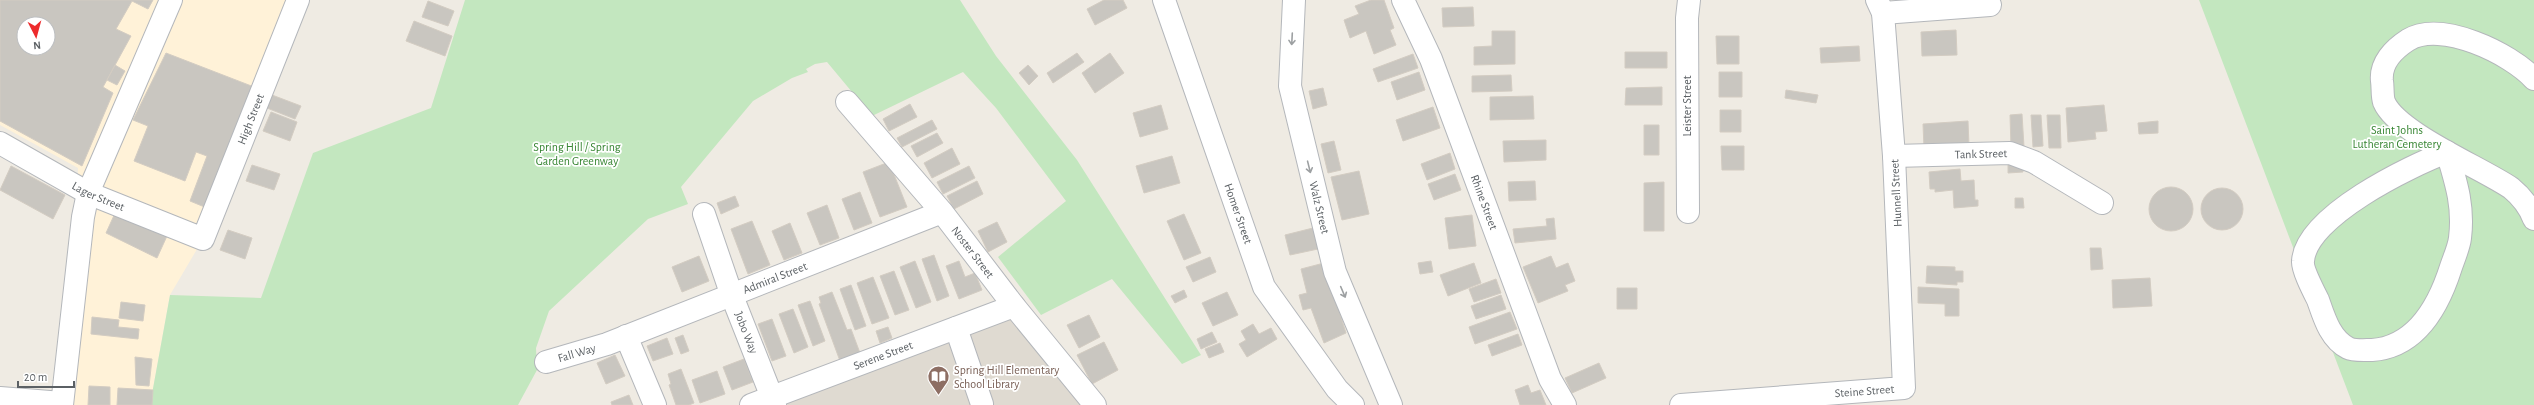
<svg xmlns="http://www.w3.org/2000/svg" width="2534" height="405" viewBox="0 0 2534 405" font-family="'Alegreya Sans',sans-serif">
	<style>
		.commercial { fill: #fff2d8; fill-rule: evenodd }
		.education { fill: #dfdad1 }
		.green { fill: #c3e7bf }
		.building { fill: #c9c6c0; stroke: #d3ccc2; fill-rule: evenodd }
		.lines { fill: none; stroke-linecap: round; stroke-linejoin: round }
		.minor-casing { stroke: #b4b7bb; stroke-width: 24 }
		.minor { stroke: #fff; stroke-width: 22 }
		.oneway { stroke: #9da0a2 }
		.labels { text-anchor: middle; stroke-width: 3.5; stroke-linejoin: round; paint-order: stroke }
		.street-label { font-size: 12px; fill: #5b6064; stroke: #fff }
		.park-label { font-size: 12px; fill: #368532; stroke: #fff }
		.education-label { font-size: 12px; fill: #785e54; stroke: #fff; text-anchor: start }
	</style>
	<rect width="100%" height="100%" fill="#efebe3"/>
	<path class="commercial" d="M0,0H298L203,239L170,295L150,405H70L78,168L0,125ZM24,24H48V48H24Z"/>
	<path class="education" d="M1012,316L1085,405H785L784,401Z"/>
	<path class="green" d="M465,0H960L996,56L1077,160L1201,355L1182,364L1112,279L1041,315L998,257L1066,201L996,108L963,72L872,116L827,62L815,64L806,69L808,72L792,78L753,101L681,187L688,204L648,219L549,311L536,348L537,370L518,405H150L170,295L261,298L313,153L431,108Z
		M2199,0H2534V405H2353Z"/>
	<path class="building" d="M0,0H153L148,9L132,1L116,29L131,36L103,87L113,93L82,166L0,121ZM24,24H48V48H24Z
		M1104,0H1123L1127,8L1095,25L1087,9Z
		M1371,0H1384L1394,28L1390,30L1396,45L1374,54L1366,31L1350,38L1344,20L1359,14L1355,6Z
		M428,1L454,11L448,26L422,17Z
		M1473,7L1474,26L1443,27L1442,8Z
		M414,21L452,36L445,56L406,41Z
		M1956,30L1957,55L1922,56L1921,32Z
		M1492,31H1515V64L1474,65V47L1492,46Z
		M1716,36H1739V64H1717Z
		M1859,46L1860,61L1821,63L1820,48Z
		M1625,52H1667V68H1625Z
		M166,53L254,87L207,208L190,201L207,156L196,152L185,181L134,161L148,126L133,120Z
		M1077,53L1084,62L1053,83L1047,73Z
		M1110,53L1124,73L1095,93L1082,73Z
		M1413,54L1418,68L1378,82L1373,69Z
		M115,65L125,71L117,85L107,80Z
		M1028,65L1038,76L1029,85L1019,73Z
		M1419,72L1425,90L1397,100L1391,82Z
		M1719,72H1742V97H1719Z
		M1511,75L1512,91L1472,92V76Z
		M1662,87V105H1625L1626,88Z
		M1323,88L1327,105L1313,109L1309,91Z
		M1786,90L1818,95L1816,103L1785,98Z
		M272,95L301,106L295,119L267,108Z
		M1533,96L1534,119L1490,120V97Z
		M910,104L917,117L889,131L883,119Z
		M1161,105L1168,129L1140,137L1133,113Z
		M2104,105L2107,131L2095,132L2096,139L2068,142L2066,108Z
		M1433,107L1440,128L1403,141L1396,120Z
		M1720,110H1741V132H1720Z
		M271,112L297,122L290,141L263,131Z
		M2022,114L2024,147H2011L2010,115Z
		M2031,115H2041L2043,146L2033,147Z
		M2047,115H2060L2061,148H2049Z
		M932,120L937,129L902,147L897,138Z
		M1968,121L1969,146L1924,148L1923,124Z
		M2158,121V133L2139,134L2138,123Z
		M1644,125H1659V155H1644Z
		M937,133L943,143L917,157L911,146Z
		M1546,140V160L1504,162L1503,141Z
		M1334,141L1341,170L1328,173L1321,144Z
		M1721,146H1744V170H1722Z
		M952,148L960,164L932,178L924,163Z
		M1450,153L1455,169L1427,180L1421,164Z
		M1172,156L1180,183L1144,193L1136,166Z
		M2023,160V172L2008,173V161Z
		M889,162L907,207L880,217L863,172Z
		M252,165L280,174L274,190L246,181Z
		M11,166L65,195L53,219L0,190Z
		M969,166L975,178L943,194L937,182Z
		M1960,169L1961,181L1974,180L1975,200H1978V206L1954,208L1953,190L1935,192V189H1930L1929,172Z
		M1359,171L1369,214L1342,220L1331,177Z
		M1455,174L1461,190L1434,200L1428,184Z
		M977,181L983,194L954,209L947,196Z
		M1535,181L1536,200L1509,201L1508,182Z
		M1664,182V231H1644V183Z
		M2149 209a22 22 0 1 1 44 0a22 22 0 1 1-44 0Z
		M2201 209a21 21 0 1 1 42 0a21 21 0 1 1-42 0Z
		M860,192L872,223L854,230L842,199Z
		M735,196L739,206L721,214L717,203Z
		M2015,198H2023L2024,208H2015Z
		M827,205L839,238L820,245L807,213Z
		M116,211L167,236L157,258L106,233Z
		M1184,214L1201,253L1184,260L1167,221Z
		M1472,215L1476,246L1449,249L1445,218Z
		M1554,218L1556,239L1515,243L1513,229L1547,226L1546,219Z
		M752,221L770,265L748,274L731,229Z
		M997,222L1007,242L988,252L978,231Z
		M790,223L802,253L784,260L772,231Z
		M1313,228L1318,249L1290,255L1285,235Z
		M228,230L252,238L245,259L220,250Z
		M2090,248H2101L2103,269L2091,270Z
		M934,255L949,296L937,301L922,259Z
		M699,256L709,281L682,292L672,267Z
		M1551,256L1556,268L1568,263L1575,281L1565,285L1568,291L1538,303L1523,267Z
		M1210,257L1216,272L1193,282L1186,267Z
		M915,261L931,302L916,308L900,267Z
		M959,261L965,277L975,273L982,290L959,299L946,266Z
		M1431,261L1433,272L1420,274L1418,263Z
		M1324,263L1346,333L1324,343L1311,308L1303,310L1299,295L1307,293L1301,269Z
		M1474,263L1481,283L1448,296L1440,275Z
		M1927,266L1955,267V271H1963V282H1957V285L1926,283Z
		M894,271L909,310L895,315L880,276Z
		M873,277L889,318L872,324L857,283Z
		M2150,278L2152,306L2113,308L2112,280Z
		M1496,279L1501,293L1474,302L1469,289Z
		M851,285L866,326L855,330L840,289Z
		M1918,287L1959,289V316H1945V304L1918,303Z
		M1617,288H1637V309H1617Z
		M1184,290L1187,297L1175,303L1171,296Z
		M832,292L847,330L851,329L860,353L840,361L819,304L821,303L819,297Z
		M1227,292L1238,315L1213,326L1202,303Z
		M1501,295L1506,309L1476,319L1471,306Z
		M810,301L825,341L813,346L798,305Z
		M121,302L145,305L143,321L119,318Z
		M793,309L808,347L794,353L779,314Z
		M1510,312L1517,329L1475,344L1469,327Z
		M1089,315L1100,337L1079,348L1067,325Z
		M92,317L119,320L118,327L139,329L138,339L91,334Z
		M772,319L786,356L772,361L758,324Z
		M1253,324L1259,334L1271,328L1277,339L1247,357L1239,344L1246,340L1241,331Z
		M888,327L892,338L880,343L876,331Z
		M1212,332L1217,342L1201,349L1197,339Z
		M1518,334L1522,345L1492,356L1488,345Z
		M683,335L689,351L681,354L675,338Z
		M667,338L673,354L653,361L647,346Z
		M1104,342L1118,370L1092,384L1077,355Z
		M1220,343L1224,352L1209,358L1205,349Z
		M615,355L625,376L606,384L597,363Z
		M135,357L152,359L149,386L136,385Z
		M744,359L753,382L732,390L723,367Z
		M1599,363L1606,378L1572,393L1565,378Z
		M681,369L694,403L689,405H676L669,385L671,384L668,374Z
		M717,371L725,394L700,403L692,380Z
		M1528,385L1531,393L1540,390L1546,405H1520L1515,390Z
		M89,386L110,387V405H88Z
		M118,388L153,390L152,405H117Z
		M629,395L633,405H612L611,402Z"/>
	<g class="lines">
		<defs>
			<g id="minor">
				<path id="s1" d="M1164,0L1264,287L1337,389L1353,405"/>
				<path id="s2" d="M1294,0L1290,86L1335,272L1391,405"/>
				<path id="s3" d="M1403,0L1431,59L1550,379L1565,405"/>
				<path d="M1883,13L1990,5"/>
				<path d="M2534,79C2510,53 2441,20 2408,40C2394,49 2380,63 2382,81C2383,87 2382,96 2384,102C2397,133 2482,168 2511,188C2522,197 2529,206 2534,219"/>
				<path id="s4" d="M847,102L942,212L1014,306L1095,405"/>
				<path id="s5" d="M0,143L88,193L203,239L298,0"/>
				<path d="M2447,152C2456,182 2464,206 2460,238C2459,247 2454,258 2451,267C2439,305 2417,347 2372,350C2364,350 2354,351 2348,348C2330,339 2324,317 2318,300C2314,292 2302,269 2303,261C2306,216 2410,166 2447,152Z"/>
				<path id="s6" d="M1894,156L2010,153L2034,162L2102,203"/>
				<path d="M1688,212L1687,18L1689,0"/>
				<path id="s7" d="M704,214L732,296L775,405"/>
				<path d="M956,328L982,404"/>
				<path d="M626,336L655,405"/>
				<path id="s8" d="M546,362L607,344L942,212"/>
				<path d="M0,398L62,403"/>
				<path d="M62,405L83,217L88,193L171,0"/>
				<path id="s9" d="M751,405L1014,306"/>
				<path id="s10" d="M1681,405L1904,388L1894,156L1883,13L1877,0"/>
			</g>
		</defs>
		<use href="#minor" class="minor-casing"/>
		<use href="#minor" class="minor"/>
	</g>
	<defs><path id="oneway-shaft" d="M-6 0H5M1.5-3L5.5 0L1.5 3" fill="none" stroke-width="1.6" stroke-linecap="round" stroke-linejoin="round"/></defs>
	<g class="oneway">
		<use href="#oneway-shaft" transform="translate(1292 39) rotate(93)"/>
		<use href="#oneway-shaft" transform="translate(1309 167) rotate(76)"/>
		<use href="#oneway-shaft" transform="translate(1343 292) rotate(67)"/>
	</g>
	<defs>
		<symbol id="library-pin" viewBox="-11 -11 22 30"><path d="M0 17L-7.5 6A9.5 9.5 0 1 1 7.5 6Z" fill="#8d6e63" stroke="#fff"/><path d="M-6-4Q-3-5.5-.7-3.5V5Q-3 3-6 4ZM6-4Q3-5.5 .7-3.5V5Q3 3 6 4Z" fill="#fff"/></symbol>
	</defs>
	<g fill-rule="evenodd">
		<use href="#library-pin" x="926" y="364" width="25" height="34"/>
	</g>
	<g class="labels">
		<g class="street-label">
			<text transform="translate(1687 106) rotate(-90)" y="4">Leister Street</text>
			<text dy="4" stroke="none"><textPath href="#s5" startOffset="354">High Street</textPath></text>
			<text dy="4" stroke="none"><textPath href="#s6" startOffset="87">Tank Street</textPath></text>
			<text transform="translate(1896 193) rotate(-93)" y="4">Hunnell Street</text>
			<text dy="4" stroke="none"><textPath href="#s5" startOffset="112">Lager Street</textPath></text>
			<text dy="4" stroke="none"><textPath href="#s3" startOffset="218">Rhine Street</textPath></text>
			<text dy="4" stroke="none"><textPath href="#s2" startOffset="211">Walz Street</textPath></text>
			<text dy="4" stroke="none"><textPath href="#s1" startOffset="226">Homer Street</textPath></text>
			<text dy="4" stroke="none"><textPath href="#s4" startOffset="196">Noster Street</textPath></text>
			<text dy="4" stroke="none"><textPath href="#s8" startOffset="244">Admiral Street</textPath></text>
			<text dy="4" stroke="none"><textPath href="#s7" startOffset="126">Jobo Way</textPath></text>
			<text dy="4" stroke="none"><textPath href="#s8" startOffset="32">Fall Way</textPath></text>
			<text dy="4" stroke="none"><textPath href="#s9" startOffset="141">Serene Street</textPath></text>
			<text dy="4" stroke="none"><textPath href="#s10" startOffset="184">Steine Street</textPath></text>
		</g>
		<g class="park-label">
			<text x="2397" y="134">Saint Johns<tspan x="2397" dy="14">Lutheran Cemetery</tspan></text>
			<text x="577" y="151">Spring Hill / Spring<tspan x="577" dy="14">Garden Greenway</tspan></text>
		</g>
		<g class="education-label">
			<text x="954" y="374">Spring Hill Elementary<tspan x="954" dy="14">School Library</tspan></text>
		</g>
	</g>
	<g transform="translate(36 36) rotate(174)"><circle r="19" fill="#ffffff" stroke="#bdbfc1"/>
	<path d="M0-3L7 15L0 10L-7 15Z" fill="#ed2b2c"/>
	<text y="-6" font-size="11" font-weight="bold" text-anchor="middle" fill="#5b6064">N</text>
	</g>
	<path d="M18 381v6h56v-6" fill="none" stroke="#5b6064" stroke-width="2"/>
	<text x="24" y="381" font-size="12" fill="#5b6064" stroke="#ffffff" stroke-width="3" paint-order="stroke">20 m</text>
</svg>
